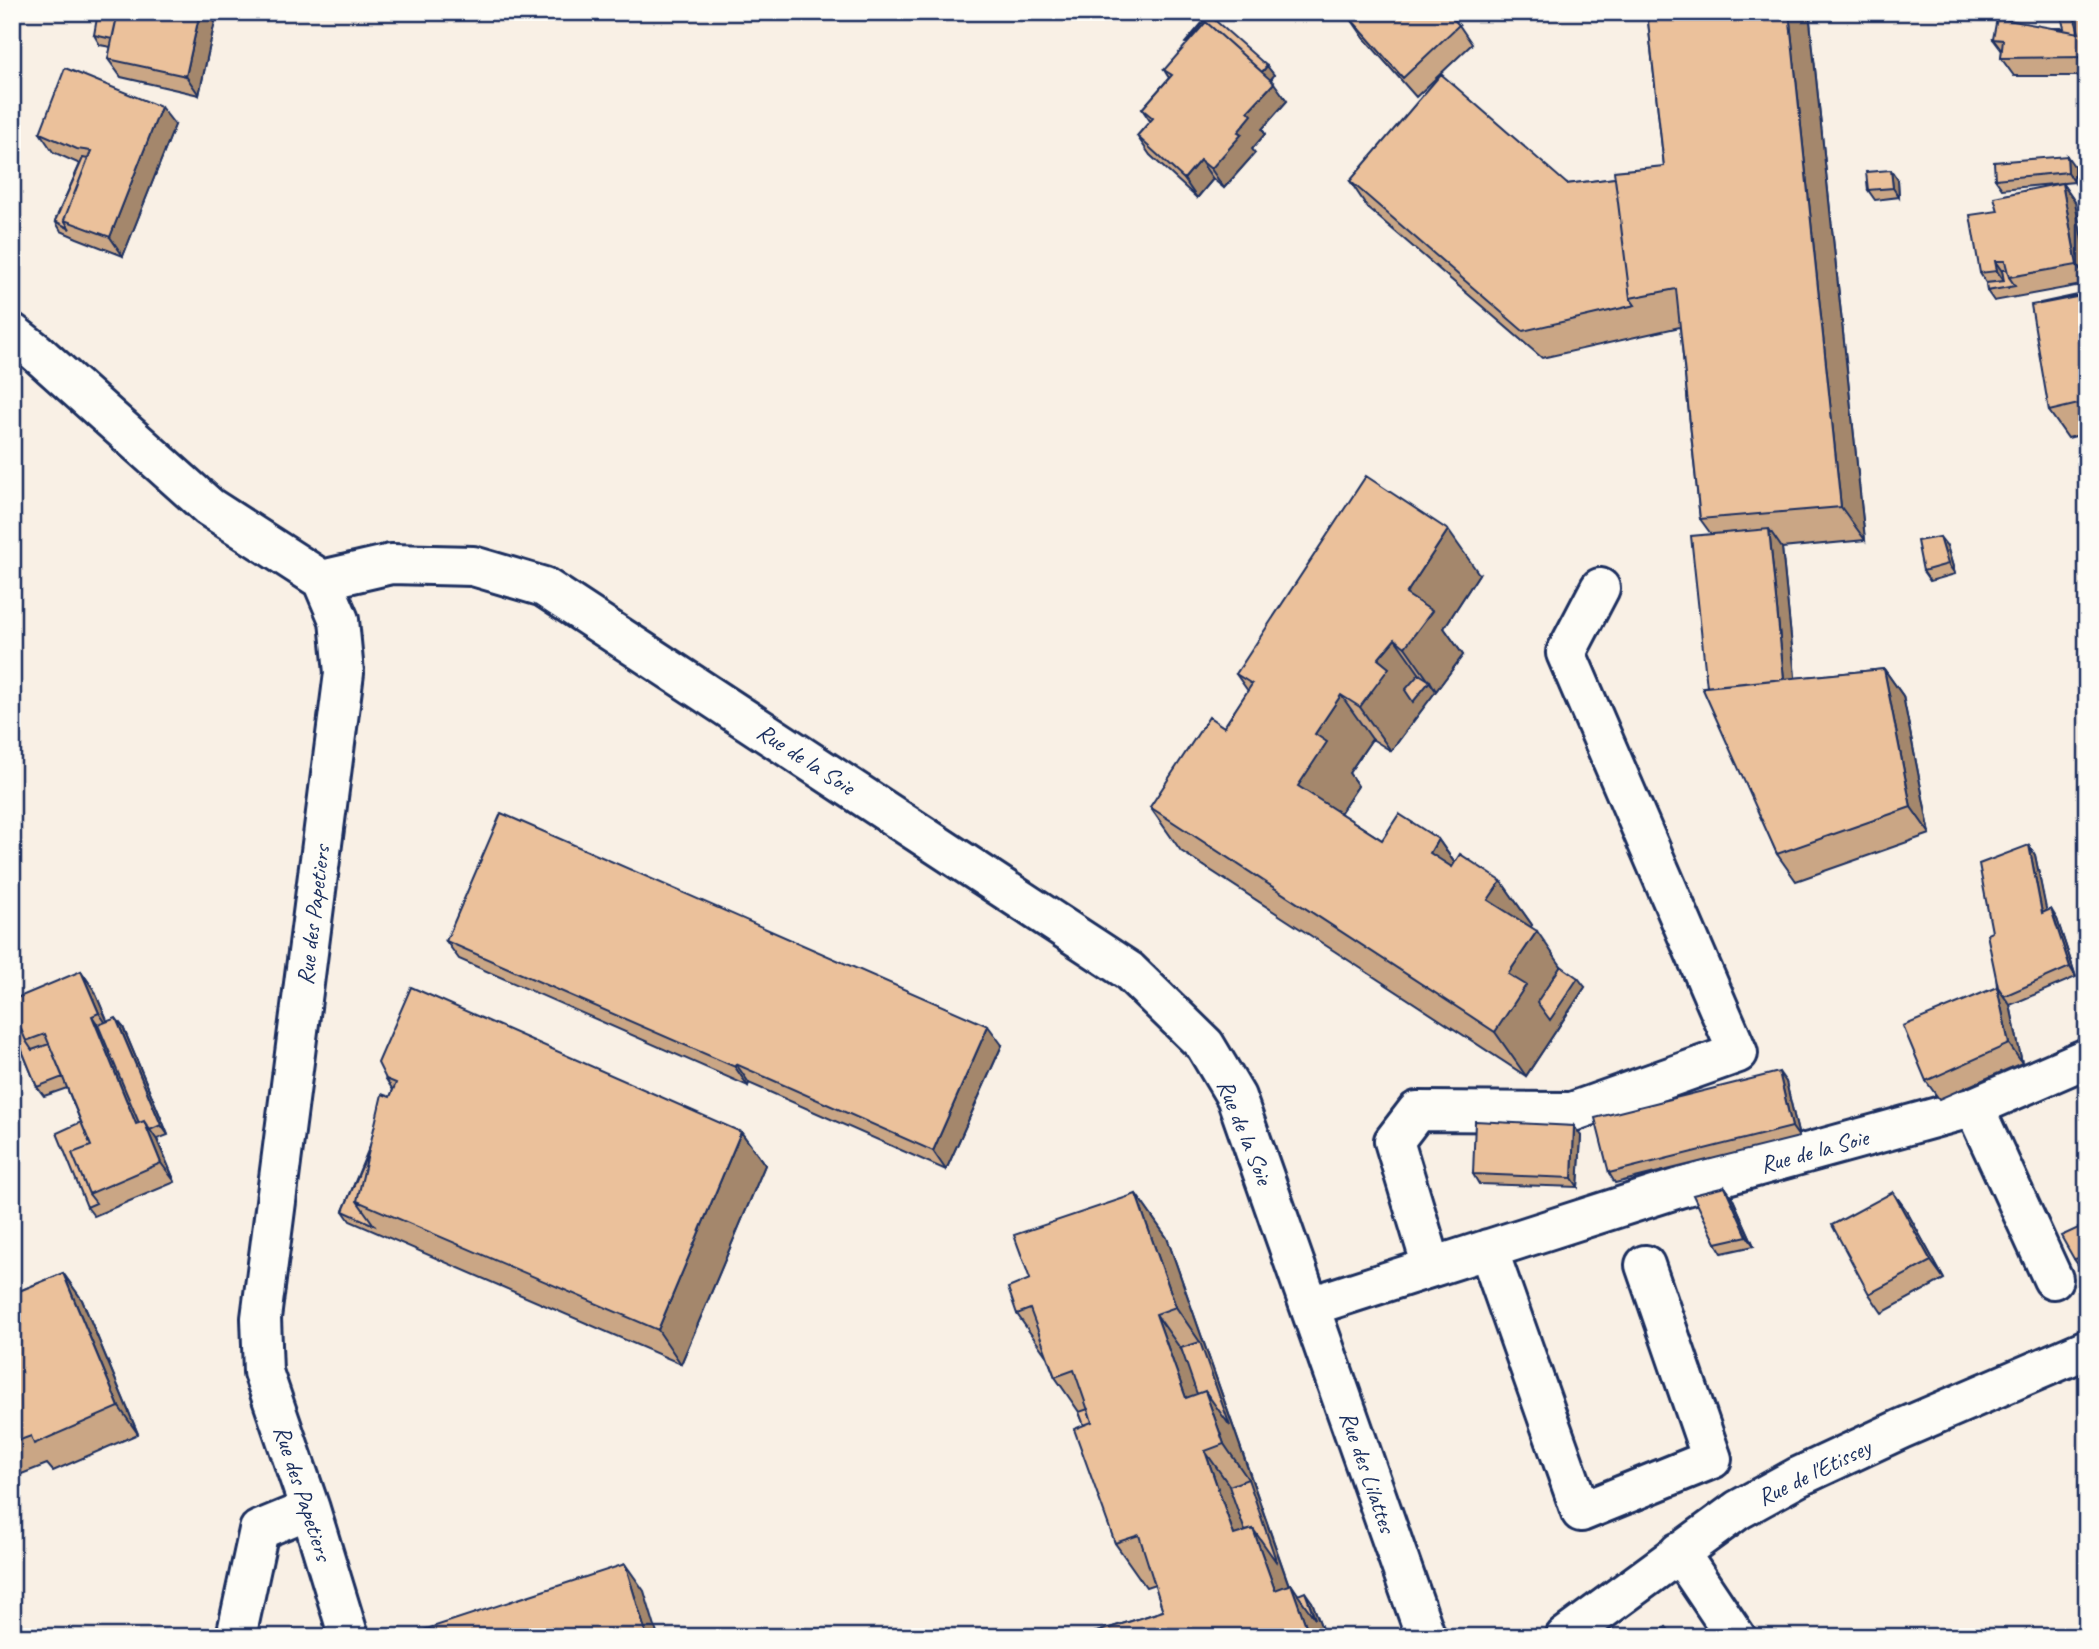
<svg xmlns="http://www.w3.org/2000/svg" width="2099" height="1649" viewBox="0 0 2099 1649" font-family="Caveat,sans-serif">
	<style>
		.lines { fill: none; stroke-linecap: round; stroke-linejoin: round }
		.minor-casing { stroke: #1b2f5e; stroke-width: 44 }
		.minor { stroke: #fdfcf7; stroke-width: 38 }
		.wall { fill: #caa685; stroke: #1b2f5e; stroke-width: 2 }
		.shaded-wall { fill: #a4876c; stroke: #1b2f5e; stroke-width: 2 }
		.building { fill: #ebc19b; stroke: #1b2f5e; stroke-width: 2 }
		.labels { text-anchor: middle; stroke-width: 5; stroke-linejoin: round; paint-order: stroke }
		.street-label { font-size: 24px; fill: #1b2f5e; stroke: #fdfcf7 }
	</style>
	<rect width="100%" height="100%" fill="#f9f0e5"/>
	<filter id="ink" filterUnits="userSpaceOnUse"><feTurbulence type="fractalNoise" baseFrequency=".0143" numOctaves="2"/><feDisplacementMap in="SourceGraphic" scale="14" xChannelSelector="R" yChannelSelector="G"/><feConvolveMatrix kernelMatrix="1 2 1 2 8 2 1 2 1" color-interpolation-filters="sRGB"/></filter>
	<g filter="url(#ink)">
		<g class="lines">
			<defs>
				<path id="minor" d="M12,333L35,351L209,507L322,580L339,620L344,673L261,1318L263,1372L310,1509L349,1637
					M322,580L391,564L473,566L544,587L1129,971L1205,1045L1236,1097L1426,1637
					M1974,1107L2053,1279
					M1488,1249L1581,1512L1712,1459L1645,1265
					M1432,1267L1394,1141L1417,1111L1572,1112L1738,1053L1566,653L1600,588
					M1311,1306L1679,1188L1974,1107L2087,1058
					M1679,1552L1736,1637
					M236,1637L259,1530L310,1509
					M1565,1637L1738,1510L1798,1477L1901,1429L2087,1349"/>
			</defs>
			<use href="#minor" class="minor-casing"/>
			<use href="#minor" class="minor"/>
		</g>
		<path class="wall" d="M217,12L199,95L121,77L108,59L111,47L100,45L94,35Z
			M1647,12H1809L1865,540L1782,548L1795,678L1884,669L1903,696L1930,834L1796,881L1777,854L1707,687L1711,534L1700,519L1680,327L1542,358L1368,208L1350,181L1567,184L1615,178L1664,166Z
			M2087,12V76H2014L2001,58L2002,51L1993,39L2053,28H2064Z
			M1351,19L1459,25L1472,44L1416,97L1364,38Z
			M1267,66L1274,75L1271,80L1287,101L1262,129L1265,134L1252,149L1255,153L1224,188L1213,179L1197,198L1150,155L1137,136L1150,121L1142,109L1169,78L1164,70Z
			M175,125L123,256L77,238L61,231L55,221L80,164L53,152L40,133Z
			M2074,166V182L2002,189L1995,179Z
			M1898,180L1899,197L1875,200L1868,190Z
			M2062,183L2075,202L2087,267V284L1994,301L1987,291L1986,283L1980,273L1998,211Z
			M2087,293V433L2068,438L2049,411Z
			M1947,546L1955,574L1930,581L1923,571Z
			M1479,574L1444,628L1463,655L1391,751L1372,739L1349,773L1358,786L1340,813L1382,840L1438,839L1455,863L1501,881L1532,925L1530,927L1561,966L1585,987L1526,1076L1181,851L1150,807L1224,727L1248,691L1236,674Z
			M2029,845L2035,855L2046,911L2057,919L2076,977L2010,1005L2022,1063L1939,1099L1926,1081L1997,987L1992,932Z
			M446,941L1002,1045L946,1170L749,1083L748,1086L459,959Z
			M81,971L94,990L107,1021L123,1027L168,1135L157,1139L175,1182L94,1216L87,1207L81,1122L67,1088L44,1096L37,1087L12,1026Z
			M386,1079L741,1132L765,1165L681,1364L350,1221L343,1211L393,1090Z
			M1786,1082L1799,1137L1615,1183L1609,1173Z
			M1581,1136L1578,1187L1479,1184L1473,1174Z
			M1725,1187L1732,1197L1754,1246L1722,1253L1716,1243Z
			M1893,1192L1906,1210L1944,1279L1882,1313L1869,1294Z
			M1136,1194L1167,1238L1289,1585L1291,1584L1298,1595L1312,1602L1325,1637H1081L1163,1611L1155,1584L1146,1587L1115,1543L1084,1425L1079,1412L1055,1377L1047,1357L1017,1314L1030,1279Z
			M2087,1224V1268L2081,1269L2074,1259Z
			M63,1273L82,1300L138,1434L53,1471L47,1464L14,1477L12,1474V1294Z"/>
		<path class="shaded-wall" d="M200,12H217L199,95L186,76Z
			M1789,12H1809L1865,540L1841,507Z
			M1267,66L1274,75L1267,84L1261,74Z
			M1274,83L1287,101L1262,129L1265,134L1252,149L1255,153L1224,188L1211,169L1248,111Z
			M161,107L175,125L123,256L110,237Z
			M2067,156L2074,166V182L2068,172Z
			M1200,160L1213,179L1197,198L1184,179Z
			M1891,170L1898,180L1899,197L1893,188Z
			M2062,183L2075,202L2087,267V279L2077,265Z
			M1995,261L2008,280V287L1997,271Z
			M1769,529L1782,548L1798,706L1785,688Z
			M1448,530L1479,574L1444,628L1463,655L1436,691L1405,647L1406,594Z
			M1940,537L1947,546L1955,574L1948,564Z
			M1395,639L1426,683L1430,681L1436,691L1391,751L1360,707L1378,659Z
			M1884,669L1903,696L1930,834L1911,807Z
			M1341,695L1372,739L1349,773L1358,786L1329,830L1298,786L1315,734Z
			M1438,839L1469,884L1430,853Z
			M2029,845L2035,855L2049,923L2042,913Z
			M1501,881L1532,925L1519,944L1483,911L1490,896Z
			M2051,909L2057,919L2076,977L2070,967Z
			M1537,931L1568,976L1578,978L1585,987L1526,1076L1495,1032L1508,974Z
			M81,971L94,990L112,1032L99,1013Z
			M1997,987L2010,1005L2022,1063L2009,1044Z
			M92,1016L105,1035L145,1132L136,1124Z
			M116,1018L123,1027L168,1135L161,1125Z
			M988,1026L1002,1045L946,1170L933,1151Z
			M736,1064L749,1083L748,1086L735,1067Z
			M1779,1072L1786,1082L1799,1137L1792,1127Z
			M144,1121L157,1140L175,1182L161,1163Z
			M1574,1126L1581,1136L1578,1187L1572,1178Z
			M741,1132L765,1165L681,1364L658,1330Z
			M1725,1187L1732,1197L1754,1246L1747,1236Z
			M1893,1192L1906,1210L1944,1279L1931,1261Z
			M1136,1194L1167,1238L1302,1623L1275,1590L1253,1529L1248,1479L1224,1444L1205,1391L1200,1342L1176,1307Z
			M63,1273L82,1300L138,1434L119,1407Z
			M1156,1314L1187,1358L1213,1432L1186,1398Z
			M1205,1451L1236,1495L1262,1569L1234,1535Z
			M625,1564L644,1591L658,1637H647Z
			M1291,1584L1315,1619L1305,1592L1312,1602L1325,1637H1310Z"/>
		<path class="building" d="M98,12H118L112,39L94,35Z
			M118,12H200L186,76L108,59Z
			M1359,12H1447L1459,25L1403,78L1351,19Z
			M1647,12H1789L1841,507L1700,519L1676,289L1630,298L1614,171L1664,166Z
			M2060,12H2073L2079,33L2053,28H2064Z
			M2073,12H2087V64L2085,57L2001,58L2003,40L1993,39L1997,18L2079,33Z
			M1209,15L1267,66L1262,72L1206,22L1187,44L1185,43Z
			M1206,22L1274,83L1248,111L1252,115L1238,132L1242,134L1211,169L1200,160L1184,179L1137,136L1153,118L1142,109L1172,75L1164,70Z
			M65,68L161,107L110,237L64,220L91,151L77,149L40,133Z
			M1441,74L1567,184L1615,178L1630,298L1635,305L1523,331L1350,181Z
			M2067,156L2068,172L1995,179L1994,162Z
			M83,158L88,159L64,220L70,229L55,221Z
			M1891,170L1893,188L1868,190L1866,172Z
			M2062,183L2077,265L2009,277L2005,261H1995L1997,271L1980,273L1970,215L1998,211L1994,197Z
			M2002,270H2007L2009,277L2015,286L1987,291L1986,283L2004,281Z
			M2087,293V295L2040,304V303Z
			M2087,295V402L2049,411L2031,305Z
			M1366,476L1448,530L1406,594L1432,611L1405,647L1395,639L1378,659L1389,668L1360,707L1341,695L1315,734L1327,742L1298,786L1382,840L1399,814L1438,839L1430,853L1452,867L1460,854L1501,881L1488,900L1537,931L1508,974L1526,985L1495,1032L1150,807L1209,717L1224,727L1252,684L1236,674Z
			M1769,529L1784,679L1707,687L1691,536Z
			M1940,537L1948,564L1923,571L1917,541Z
			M1884,669L1911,807L1777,854L1702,687Z
			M1419,674L1430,681L1413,702L1405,690Z
			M501,813L988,1026L933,1151L736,1064L735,1067L446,941Z
			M2029,845L2042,913L2051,909L2070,967L2004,996L1998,987L1987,934L1992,932L1979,864Z
			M1561,966L1578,978L1550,1020L1537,1002Z
			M81,971L99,1013L92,1016L136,1124L144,1121L161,1163L89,1194L72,1153L91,1146L45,1034L26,1041L12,1008V1000Z
			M411,987L741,1132L658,1330L357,1201L382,1094L390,1097L396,1083L386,1079L378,1063Z
			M1997,987L2009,1044L1926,1081L1903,1026Z
			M12,1011H13L26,1041L32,1050L49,1044L63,1077L37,1087L12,1026Z
			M116,1018L161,1125L150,1130L144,1121L139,1123L98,1025Z
			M1779,1072L1792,1127L1609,1173L1595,1118Z
			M1475,1121L1574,1126L1572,1178L1473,1174Z
			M81,1122L91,1146L72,1153L89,1194L96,1203L87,1207L57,1133Z
			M369,1150L357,1201L374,1225L343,1211Z
			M1725,1187L1747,1236L1716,1243L1693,1195Z
			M1893,1192L1931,1261L1869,1294L1832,1225Z
			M1136,1194L1176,1307L1156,1314L1186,1398L1205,1391L1224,1444L1205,1451L1234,1535L1253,1529L1275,1590L1291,1584L1310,1637H1081L1163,1611L1139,1535L1115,1543L1074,1429L1092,1422L1074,1370L1055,1377L1030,1309L1017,1314L1008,1288L1030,1279L1014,1235Z
			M2087,1224V1257L2074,1259L2061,1236Z
			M63,1273L119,1407L34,1444L31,1436L12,1443V1294Z
			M1200,1342L1230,1426L1205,1391L1197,1394L1181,1348Z
			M1088,1409L1092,1422L1084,1425L1079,1412Z
			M1248,1479L1277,1563L1253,1529L1245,1531L1229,1486Z
			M625,1564L647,1637H402Z
			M1305,1592L1315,1619L1298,1595Z
			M1666,1627L1675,1637H1656Z
			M1032,1631L1034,1637H1014Z"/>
	</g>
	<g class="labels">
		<g class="street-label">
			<text transform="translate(806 759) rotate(33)" y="8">Rue de la Soie</text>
			<text transform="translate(313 915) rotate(-83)" y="8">Rue des Papetiers</text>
			<text transform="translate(1245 1132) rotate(68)" y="8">Rue de la Soie</text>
			<text transform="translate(1814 1151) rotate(-15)" y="8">Rue de la Soie</text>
			<text transform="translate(1368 1472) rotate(71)" y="8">Rue des Lilattes</text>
			<text transform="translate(1814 1472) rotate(-26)" y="8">Rue de l'Etissey</text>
			<text transform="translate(303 1493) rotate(72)" y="8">Rue des Papetiers</text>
		</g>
	</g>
	<rect width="2099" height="1649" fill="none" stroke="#fdfcf7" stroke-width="42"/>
	<rect x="21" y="21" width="2057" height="1607" fill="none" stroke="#1b2f5e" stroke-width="2.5" filter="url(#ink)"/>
</svg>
